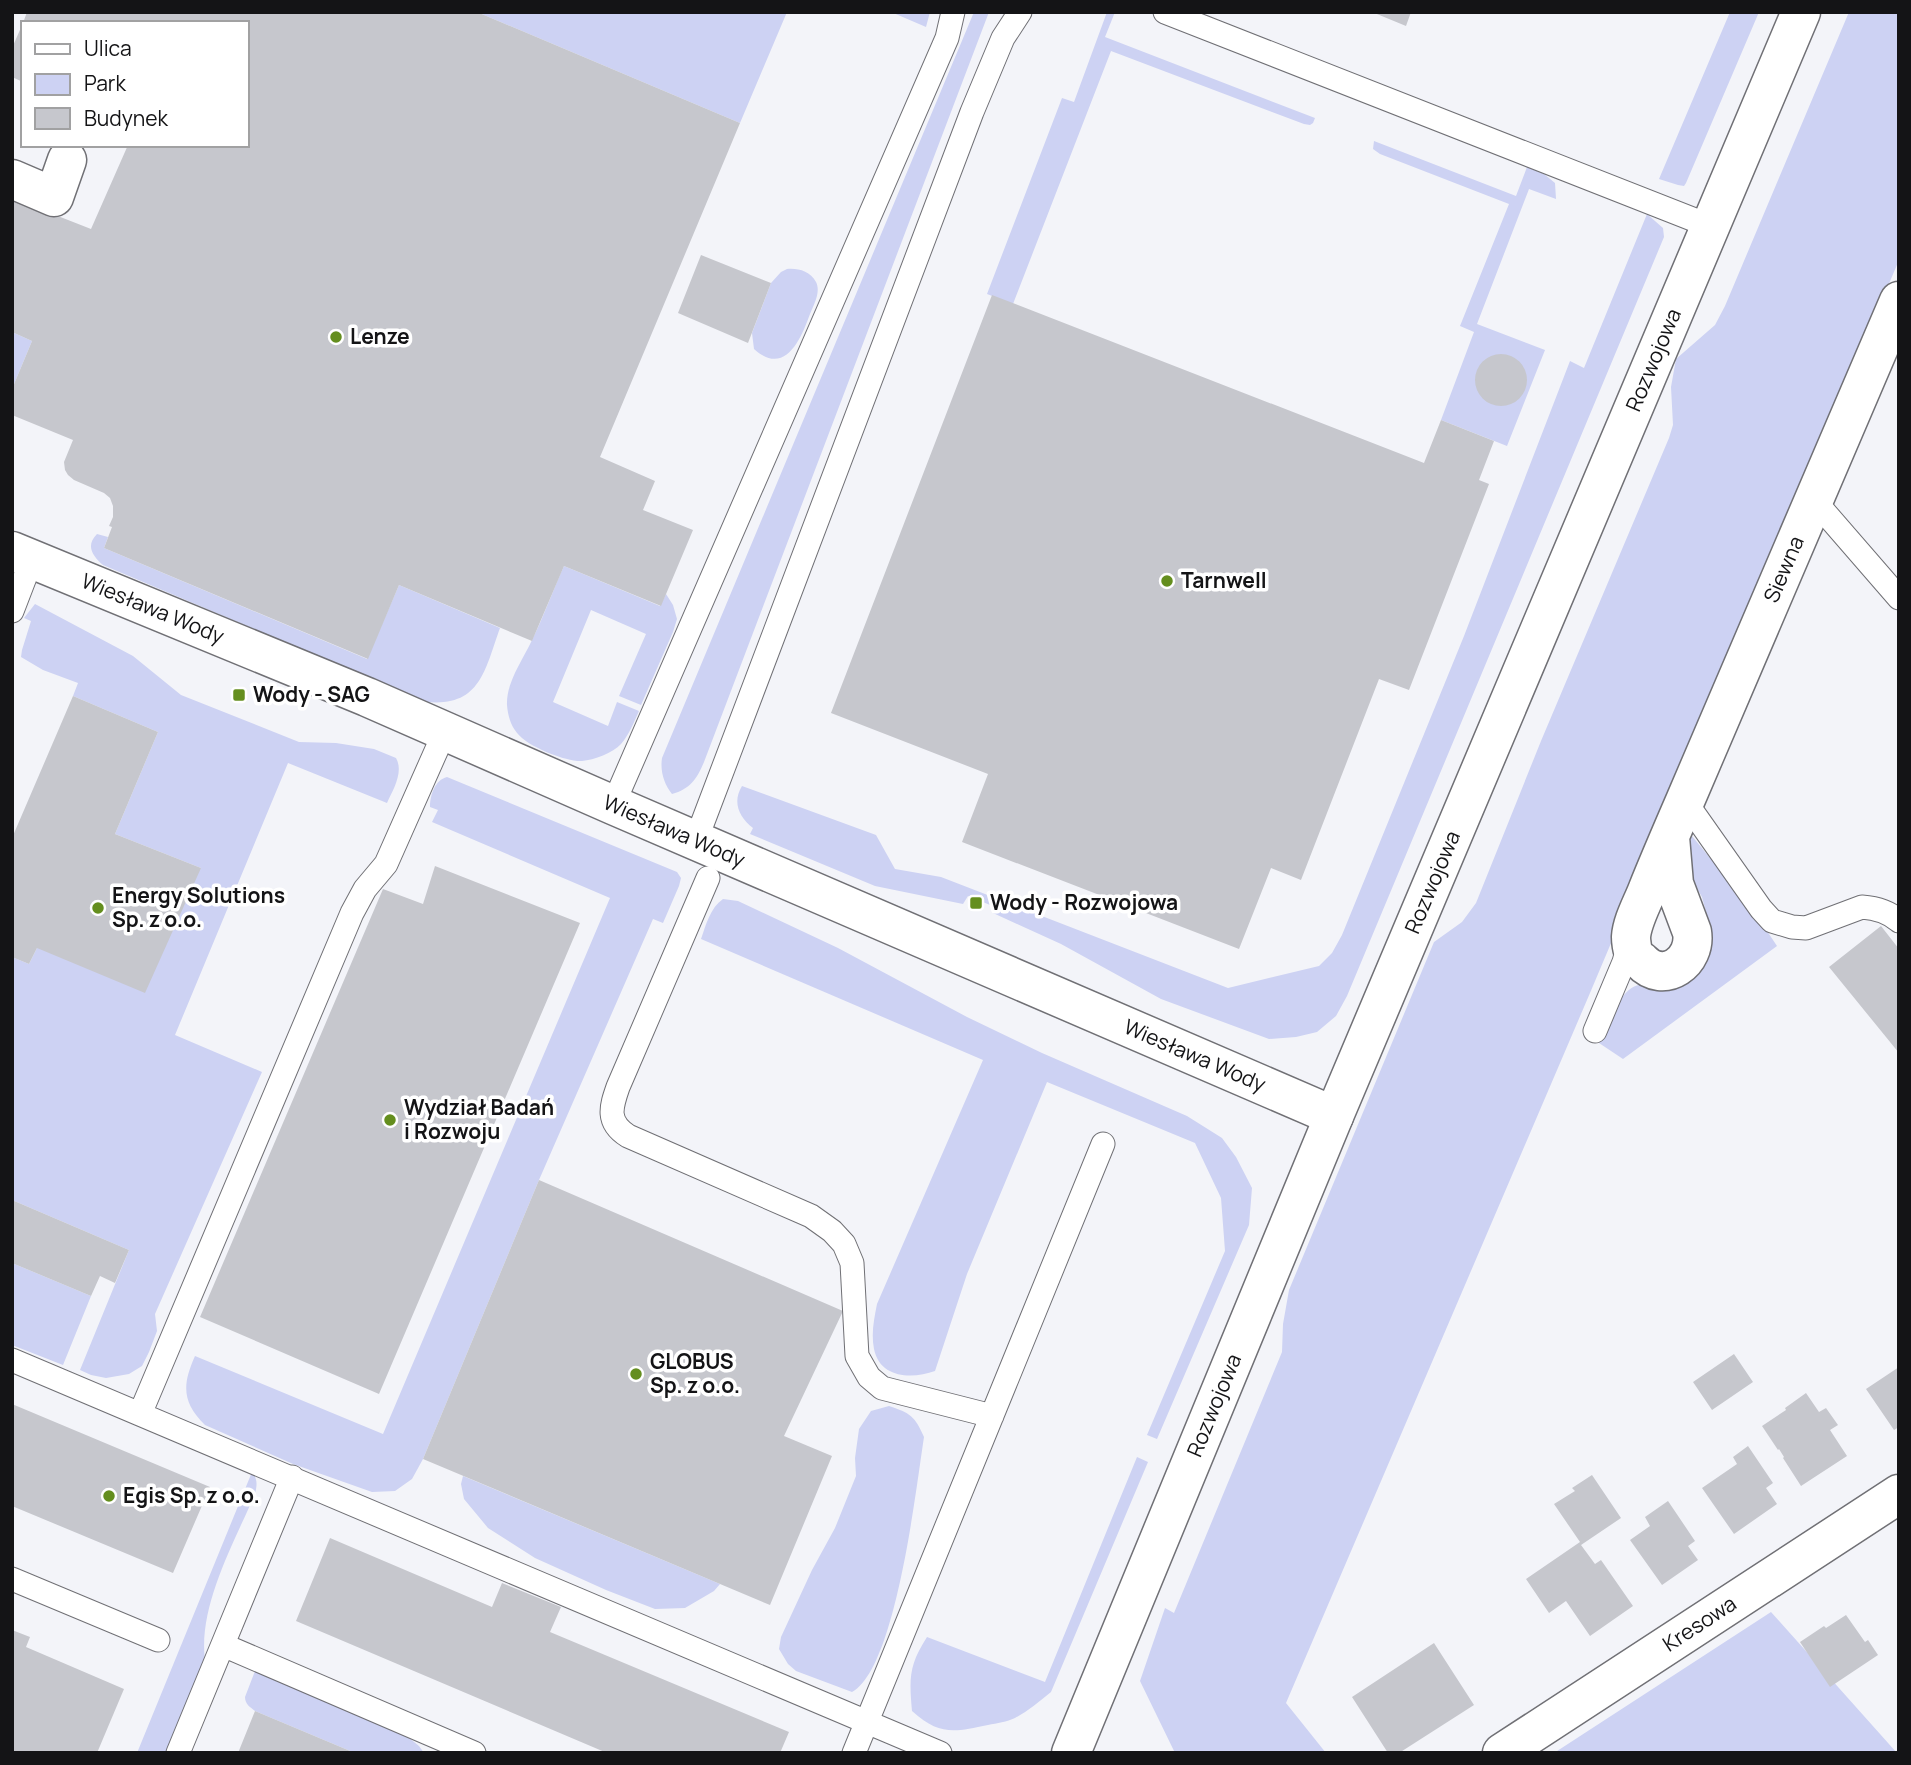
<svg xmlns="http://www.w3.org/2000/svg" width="1911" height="1765" viewBox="0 0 1911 1765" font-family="Manrope,sans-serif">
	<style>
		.green { fill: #cdd2f3 }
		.building { fill: #c6c7cd }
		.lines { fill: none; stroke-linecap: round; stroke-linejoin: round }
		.service-casing { stroke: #707075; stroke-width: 25 }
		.minor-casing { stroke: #707075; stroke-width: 41 }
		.tertiary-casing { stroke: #707075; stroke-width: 41 }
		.service { stroke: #fff; stroke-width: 23 }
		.minor { stroke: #fff; stroke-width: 38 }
		.tertiary { stroke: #fff; stroke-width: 38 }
		.poi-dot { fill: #648e1e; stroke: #fff; stroke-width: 2.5 }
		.labels { text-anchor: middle; stroke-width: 7; stroke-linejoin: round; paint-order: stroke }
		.poi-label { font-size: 21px; font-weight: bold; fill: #141416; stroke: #fff; text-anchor: start }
		.street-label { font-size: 21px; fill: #141416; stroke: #fff }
	</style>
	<rect width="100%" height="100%" fill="#f3f4f9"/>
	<path class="green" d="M477,12H787L740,123Z
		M891,12H930L926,27Z
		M974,12H989L704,762C697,779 690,789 672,794C664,784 660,771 662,758Z
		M1107,12H1115L1105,37L1315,118L1313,123L1310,125L1304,124L1111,51L1013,304L987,294L1062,98L1074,102Z
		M1730,12H1759L1686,183L1684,186L1678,185L1659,179Z
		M1849,12H1899V260L1590,993L1286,1703L1326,1753H1175L1140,1681L1165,1608L1174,1613L1282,1352L1283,1324L1289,1290L1434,942L1462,922L1476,903L1541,741L1669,438L1673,425L1671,387L1676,359L1715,325L1725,306Z
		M1374,141L1516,196L1527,167L1544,174L1555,183L1556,199L1529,189L1477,324L1545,350L1507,446L1441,420L1474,332L1460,326L1509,204L1380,154L1373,149Z
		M1647,214L1663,228L1664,237L1347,996L1336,1016L1317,1032L1296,1037L1269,1039L1161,999L1061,944L993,913L995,907L968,896L963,904L875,886L750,834L753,828C739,817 732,802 742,786L876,835L895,869L941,877L1228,988L1319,966L1332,953L1342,935L1464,636L1570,361L1584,368Z
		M787,269C798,268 810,271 816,282C821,292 814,304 810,314C801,339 785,377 754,349L752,333L771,283L781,272Z
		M12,332L32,341L12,389Z
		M97,534L108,537L104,548L367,659L399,585L500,628C485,669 481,707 427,702L103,565C93,556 85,546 97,534Z
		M564,566L660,606L666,594L673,605L677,619L673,632L641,705L619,696L646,634L591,610L553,702L608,726L617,702L639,711C634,722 629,735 621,744C613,753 594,760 582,761C567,762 533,748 522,738C512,729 508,718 507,705C506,682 523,660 532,640C544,616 553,590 564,566Z
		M35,604L133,656L181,695L299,742L336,743L374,749L396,758C404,772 393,790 387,803L288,763L175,1035L262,1072L155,1314L157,1331L149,1352L142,1366L129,1374L106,1378L91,1375L80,1370L129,1250L12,1200V957L29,964L37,948L201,868L115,834L158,732L73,696L78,683L43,670L21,657L22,650L31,621L24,618Z
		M447,777L677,872L681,878L679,886L663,923L653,919L539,1180L423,1459L412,1479L395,1491L372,1492L293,1464L205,1425C182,1402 182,1385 195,1356L383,1434L610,898L432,822L438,810L430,807C430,795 435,780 447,777Z
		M1692,836L1755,913L1777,946L1623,1059L1599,1043C1606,1027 1621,987 1639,985C1644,984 1650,985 1656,985L1706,930V912L1702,897L1689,875L1686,846Z
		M723,899L738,901L838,948L967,1017L1042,1053L1187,1116L1222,1138L1236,1157L1252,1188L1249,1225L1157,1439L1147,1435L1225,1251L1221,1198L1195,1143L1047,1082L967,1274L935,1371C913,1379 880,1379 874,1349C871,1334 874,1319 877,1304L983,1060L701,939C706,925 710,908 723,899Z
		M12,1263L91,1296L63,1365L12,1345Z
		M889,1406C910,1413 915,1416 924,1437C916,1488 896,1669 852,1692L796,1671L788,1664L779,1649L781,1637L812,1570L835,1528L856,1476L855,1458L859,1429L871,1411Z
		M1137,1457L1148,1462L1051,1692C1039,1702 1028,1711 1015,1718C1007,1722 997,1723 988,1725C954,1732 940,1736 912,1711C909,1678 909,1665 927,1637L1045,1682Z
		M252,1472C258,1480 257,1485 255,1494C234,1543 195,1611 206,1666L172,1753H137Z
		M463,1476L720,1584L714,1591L685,1608L655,1609L606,1590L535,1558L488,1528L464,1499L461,1484Z
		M1771,1612L1897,1753H1554Z
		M255,1671L393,1725L419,1746L424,1753H355L255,1711C250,1707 245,1704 245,1697Z"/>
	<path class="building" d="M27,12H477L740,123L600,457L655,481L643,510L693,530L661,606L564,566L532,641L399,585L368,659L104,548L112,527L109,526L113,517V506L110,498L104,493L74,480L68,475L65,470L64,462L73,440L12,415V389L32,341L12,332V198L91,229L128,145H247V23H23Z
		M1372,12H1411L1406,26Z
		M23,23V82L12,77V48Z
		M701,255L771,283L748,343L678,313Z
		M992,295L1424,463L1441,420L1494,441L1479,480L1489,484L1409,690L1379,679L1301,880L1271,868L1239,949L962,842L988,774L831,713Z
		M1475 380a26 26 0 1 1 52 0a26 26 0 1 1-52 0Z
		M73,696L158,732L115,834L201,868L145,993L37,948L29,964L12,957V838Z
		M435,866L580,923L379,1394L200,1317L383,889L423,904Z
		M1881,926L1899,949V1053L1829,967Z
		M539,1180L843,1311L784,1436L832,1456L770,1605L423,1459Z
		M12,1200L129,1250L115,1283L100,1276L91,1296L12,1263Z
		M1734,1354L1753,1382L1712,1410L1693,1382Z
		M1899,1367V1427L1894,1430L1866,1389Z
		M1806,1393L1819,1412L1826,1408L1838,1425L1830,1430L1847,1456L1801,1486L1783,1458L1784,1457L1779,1449L1778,1450L1762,1426L1786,1410L1785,1408Z
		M12,1404L210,1487L173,1573L12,1506Z
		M1748,1446L1773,1483L1766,1488L1777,1504L1734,1534L1702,1488L1737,1464L1733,1457Z
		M1592,1475L1621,1518L1581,1545L1595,1564L1601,1560L1633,1606L1590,1636L1566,1601L1549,1613L1526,1579L1580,1542L1554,1504L1575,1491L1572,1488Z
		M1668,1501L1695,1541L1688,1546L1698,1560L1662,1585L1630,1540L1650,1526L1645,1517Z
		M330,1538L492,1607L502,1583L561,1607L550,1632L789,1732L780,1753H607L296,1621Z
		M1846,1615L1865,1642L1868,1640L1878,1655L1830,1687L1800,1642L1824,1626L1826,1628Z
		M12,1630L30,1637L26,1647L124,1689L97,1753H12Z
		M1434,1643L1474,1705L1399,1753H1388L1352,1697Z
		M255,1711L355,1753H238Z"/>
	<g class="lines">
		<defs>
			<path id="service" d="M1165,12L1710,226
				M1814,500L1899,598
				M12,611L32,559
				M1685,801L1761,909L1772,921L1792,927L1806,928L1862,907C1876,908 1889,912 1899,921
				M613,805L947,38L953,12
				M696,840L972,112L1003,38L1020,12
				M708,878L618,1087C611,1107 606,1122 628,1136L811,1216L832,1231L844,1244L852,1263L857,1356L869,1377L882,1388L992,1416
				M1595,1031L1624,962L1630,941
				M12,1360L940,1753
				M140,1414L352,913L365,889L386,864L445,731
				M12,1579L158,1640
				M223,1645L474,1753
				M178,1753L292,1477
				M854,1753L1103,1144"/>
			<g id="minor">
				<path d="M12,179L54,197L67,160"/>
				<path id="s1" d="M1670,837L1674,884L1692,932C1697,961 1664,986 1641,961C1638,959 1635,957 1634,953C1632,950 1631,941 1631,937C1632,922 1641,906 1647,891C1659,861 1672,831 1685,801L1899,301"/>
				<path id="s2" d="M1502,1753L1899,1494"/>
			</g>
			<g id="tertiary">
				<path id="s3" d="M12,551L367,697L613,805L1334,1116"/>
				<path id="s4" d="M1071,1753L1334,1116L1801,12"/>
			</g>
		</defs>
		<use href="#service" class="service-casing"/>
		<use href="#minor" class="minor-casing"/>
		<use href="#tertiary" class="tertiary-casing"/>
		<use href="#service" class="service"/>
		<use href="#minor" class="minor"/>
		<use href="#tertiary" class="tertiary"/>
	</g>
	<g class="poi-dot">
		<circle cx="336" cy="337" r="7"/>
		<circle cx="1167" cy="581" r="7"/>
		<rect x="232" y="688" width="14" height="14" rx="3.5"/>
		<rect x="969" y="896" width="14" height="14" rx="3.5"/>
		<circle cx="98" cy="908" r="7"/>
		<circle cx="390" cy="1120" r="7"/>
		<circle cx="636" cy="1374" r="7"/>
		<circle cx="109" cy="1496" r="7"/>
	</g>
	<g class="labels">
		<g class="poi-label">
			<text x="350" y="344">Lenze</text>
			<text x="1181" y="588">Tarnwell</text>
			<text x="253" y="702">Wody - SAG</text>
			<text x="112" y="903">Energy Solutions<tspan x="112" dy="24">Sp. z o.o.</tspan></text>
			<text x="990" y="910">Wody - Rozwojowa</text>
			<text x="404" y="1115">Wydział Badań<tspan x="404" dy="24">i Rozwoju</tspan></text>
			<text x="650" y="1369">GLOBUS<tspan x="650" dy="24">Sp. z o.o.</tspan></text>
			<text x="123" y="1503">Egis Sp. z o.o.</text>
		</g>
		<g class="street-label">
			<text dy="7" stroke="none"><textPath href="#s4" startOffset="1510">Rozwojowa</textPath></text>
			<text dy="7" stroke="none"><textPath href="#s1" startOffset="604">Siewna</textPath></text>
			<text dy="7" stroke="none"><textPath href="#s3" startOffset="152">Wiesława Wody</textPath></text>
			<text dy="7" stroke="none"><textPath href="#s3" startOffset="719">Wiesława Wody</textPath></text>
			<text dy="7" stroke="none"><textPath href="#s4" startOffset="943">Rozwojowa</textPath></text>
			<text dy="7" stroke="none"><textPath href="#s3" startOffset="1286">Wiesława Wody</textPath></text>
			<text dy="7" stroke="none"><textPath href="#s4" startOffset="376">Rozwojowa</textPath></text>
			<text dy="7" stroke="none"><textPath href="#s2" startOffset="236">Kresowa</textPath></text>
		</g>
	</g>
	<rect width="1911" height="1765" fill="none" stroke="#141416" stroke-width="28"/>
	<rect x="21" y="21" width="228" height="126" fill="#ffffff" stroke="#a1a1a2" stroke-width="2"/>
	<rect x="35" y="44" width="35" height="10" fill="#ffffff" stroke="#a1a1a2" stroke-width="2"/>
	<text x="84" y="56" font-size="21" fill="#141416">Ulica</text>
	<rect x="35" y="74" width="35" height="21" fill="#cdd2f3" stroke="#a1a1a2" stroke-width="2"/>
	<text x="84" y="91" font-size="21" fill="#141416">Park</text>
	<rect x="35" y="108" width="35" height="21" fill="#c6c7cd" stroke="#a1a1a2" stroke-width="2"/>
	<text x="84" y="126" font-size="21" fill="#141416">Budynek</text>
</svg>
